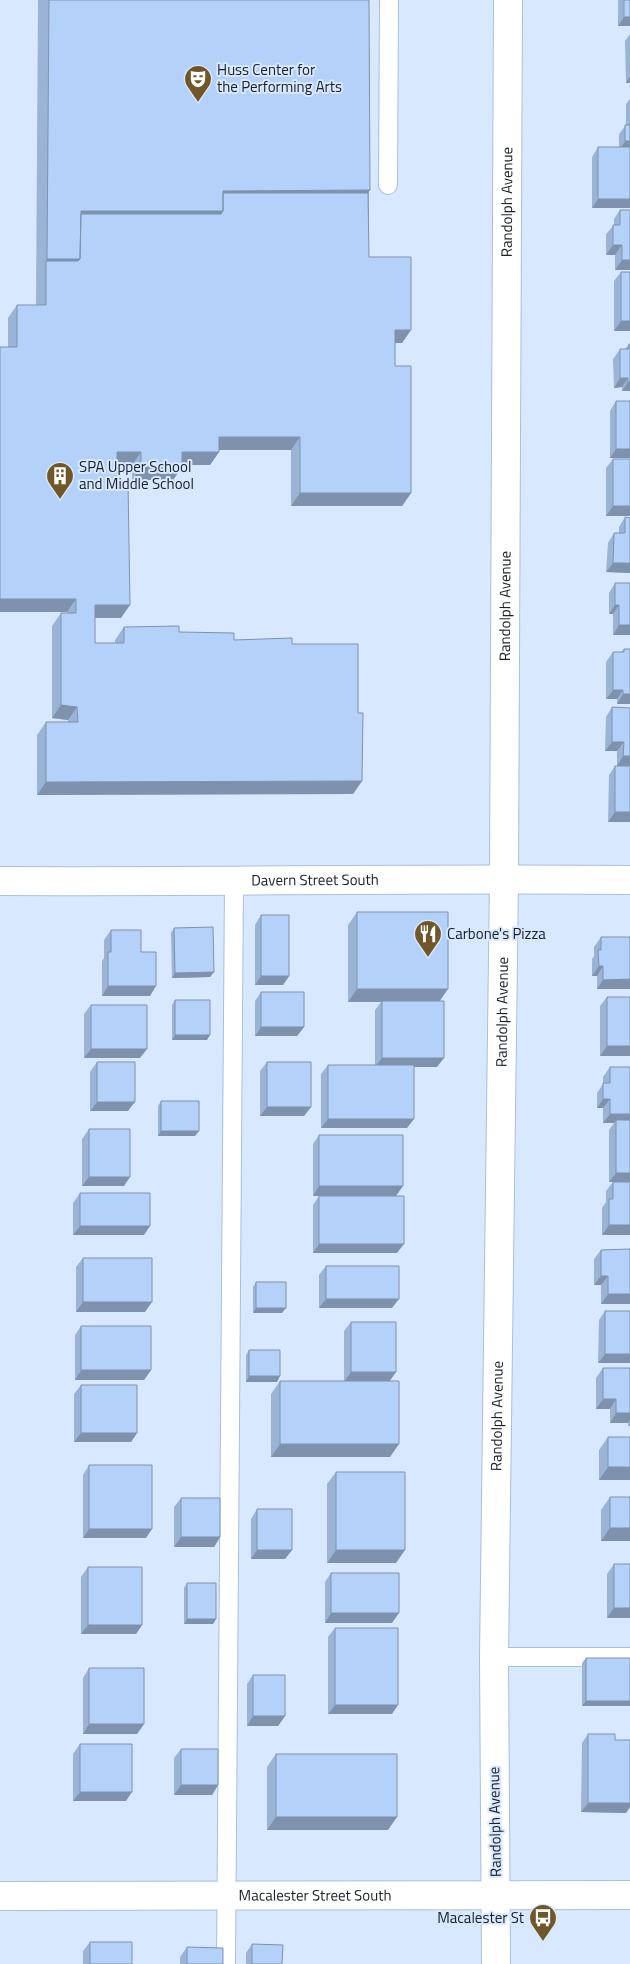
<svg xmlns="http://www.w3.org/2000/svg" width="630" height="1964" viewBox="0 0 630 1964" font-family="'Titillium Web',sans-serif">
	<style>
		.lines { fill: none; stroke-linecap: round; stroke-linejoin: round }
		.lane-casing { stroke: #abbfd9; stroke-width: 20 }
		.street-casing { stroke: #abbfd9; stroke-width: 30 }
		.secondary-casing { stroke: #abbfd9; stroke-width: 30 }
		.lane { stroke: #fff; stroke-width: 18 }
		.street { stroke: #fff; stroke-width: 28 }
		.secondary { stroke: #fff; stroke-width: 28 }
		.wall { fill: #9bb4d6 }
		.shaded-wall { fill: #7e92ae }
		.building { fill: #b4d1f9; stroke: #7e92ae }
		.labels { text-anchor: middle; stroke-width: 4; stroke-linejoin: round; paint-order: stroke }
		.poi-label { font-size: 15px; fill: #181f28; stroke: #d8e8fe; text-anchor: start }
		.street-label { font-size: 15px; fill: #181f28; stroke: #d8e8fe }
	</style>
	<rect width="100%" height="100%" fill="#d8e8fe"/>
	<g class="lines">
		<defs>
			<path id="lane" d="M388,185L389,0
				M494,1657H630
				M226,1964L234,882"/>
			<g id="street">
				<path id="s1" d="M0,881C210,882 420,878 630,880"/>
				<path id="s2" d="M0,1896L630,1895"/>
			</g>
			<g id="secondary">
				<path id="s3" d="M496,1964L494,1657L504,878L508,0"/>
			</g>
		</defs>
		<use href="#lane" class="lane-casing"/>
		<use href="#street" class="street-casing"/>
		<use href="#secondary" class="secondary-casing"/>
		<use href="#lane" class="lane"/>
		<use href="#street" class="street"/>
		<use href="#secondary" class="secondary"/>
	</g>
	<path class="wall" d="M38,0H369V257L411,330L402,343H395V366L411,493L402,506H291V450H219V452L210,465H182V467L173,480H132V465H117L121,618H95V643H115V640L124,627L179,632L234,640L292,644L358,713L362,781L353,794L37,795V735L46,722H68V720L52,718V626L61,613H67V612H0L8,347V318L17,305H36Z
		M618,0H630V26H618Z
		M630,34V83H626L625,41Z
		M630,99V208H592V157L598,147H619V134L626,125V104Z
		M620,210L630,270H615V255H606V234L614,225V219Z
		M621,272H630V331H614V281Z
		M629,344H630V391H622V387L614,388L613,359L620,349H625Z
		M616,401L630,458H610V411Z
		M613,459H630V516H606V468Z
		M625,517L630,518V573L606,572L608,543L614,533H619V527Z
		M615,583H630V635H613V614H609V593Z
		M624,649L630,704H617V699H606V662L613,652H621Z
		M612,707L630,708V822H608L609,775L615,766H617V751H605L606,717Z
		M357,912L440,1001L437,1067H414L407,1128H321V1074L328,1065H375V1010L381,1002H348V925Z
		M261,915L289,976L283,985H255V925Z
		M174,928L214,972L210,977L172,978L171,933Z
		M111,930L141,952L150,996H102V961L104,958V940Z
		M601,937H630V989H597V976H592V959L594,956V947Z
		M261,992L304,1027L297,1036H255V1001Z
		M607,997L630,1056H600V1006Z
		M175,1000L207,1040H172V1005Z
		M91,1005L140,1058H84V1014Z
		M97,1062L128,1111H90V1072Z
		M267,1062L311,1107L304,1116H260V1071Z
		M610,1067L630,1235H602V1208L606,1202V1191L613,1182H609V1130L614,1123H603V1108H597V1093L603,1084V1077Z
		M161,1101L195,1136H158V1106Z
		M89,1129L124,1186H82V1139Z
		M319,1135H403L313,1196V1144Z
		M80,1193L144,1235H73V1203Z
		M319,1196L397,1253H313V1205Z
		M601,1250L630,1304H601V1285H594V1259Z
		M83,1258L145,1312H76V1267Z
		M326,1266L392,1308H319V1275Z
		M256,1282L282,1313H253V1287Z
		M605,1311L630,1363H598L599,1320Z
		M351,1322L396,1372L389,1381L390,1457H271V1394L280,1381H344V1331Z
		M81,1326L151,1370L144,1380H75V1335Z
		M249,1350L277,1382H246V1355Z
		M603,1368H630V1426H628V1423H610V1409H596V1378Z
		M81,1385L137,1433L131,1442H74V1394Z
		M608,1437L630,1480H599V1450Z
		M89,1465L146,1538H83V1475Z
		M336,1472L396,1563H327V1484Z
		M610,1497L630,1541H601V1510Z
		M181,1498L220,1537L214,1547H174V1507Z
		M257,1509L292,1550L285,1559H251V1519Z
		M614,1564L630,1618H607V1574Z
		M88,1567L142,1625L136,1634H81V1577Z
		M331,1573L392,1623H325V1582Z
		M187,1583L216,1619L213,1624H184V1588Z
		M335,1628L392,1714H328V1637Z
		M586,1658L630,1706H582V1663Z
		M89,1668L144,1724L137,1734H83V1678Z
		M253,1675L285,1716L278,1726H247V1684Z
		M588,1734L615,1740H630V1807L626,1813L581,1812L582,1743Z
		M80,1744L126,1801H73V1754Z
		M181,1749L218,1785L212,1795H174V1758Z
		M276,1754L388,1830H267V1767Z
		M90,1942L132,1964H83V1951Z
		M252,1944L282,1964H246V1953Z
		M187,1947L223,1964H180V1957Z"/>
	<path class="shaded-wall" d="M624,17H630V26H618Z
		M630,76V83H626Z
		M625,141H630V151H619Z
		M370,190L359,206H221L223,191Z
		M598,199H630V208H592Z
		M81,211H223L212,226L79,214Z
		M613,245H622L615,255H606Z
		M47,259H80L69,274L46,261Z
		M622,260H630V270H615Z
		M621,321H630V331H614Z
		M395,330H411L402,343H386Z
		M620,378H628L622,387L614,388Z
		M628,382H630V391H622Z
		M219,437H300L291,450H210Z
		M616,449H630V458H610Z
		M117,452H141L132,465H108Z
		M182,452H219L210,465H173Z
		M141,467H182L173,480H132Z
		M300,493H411L402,506H291Z
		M613,506H630V516H606Z
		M613,563H630V573L606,572Z
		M0,599H76L67,612H0Z
		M95,605H130L121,618H86Z
		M615,605H619L613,614H609Z
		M619,625H630V635H613Z
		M613,690H623L617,699H606Z
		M623,694H630V704H617Z
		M61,705L77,707L68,720L52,718Z
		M612,742H624L617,751H605Z
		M623,756H630V766H617Z
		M362,781L353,794L37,795L46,782Z
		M615,812H630V822H608Z
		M599,966H603L597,976H592Z
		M214,972L210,977L172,978L175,973Z
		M261,976H289L283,985H255Z
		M630,979V989H597L603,980Z
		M108,986H156L150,996H102Z
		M357,989H448L439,1002L382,1001L381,1002H348Z
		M261,1027H304L297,1036H255Z
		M175,1035H210L207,1040H172Z
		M607,1046H630V1056H600Z
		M91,1049H147L140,1058H84Z
		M382,1058H444L437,1067H375Z
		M603,1099H610L603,1108H597Z
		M97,1102H135L128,1111H90Z
		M267,1107H311L304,1116H260Z
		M610,1114H630V1123L616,1120L614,1123H603Z
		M328,1119H414L407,1128H321Z
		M161,1131H199L195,1136H158Z
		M616,1173H630V1182H609Z
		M89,1177H130L124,1186H82Z
		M319,1186H403L396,1196H313Z
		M609,1225H630V1235H602Z
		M80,1226H150L144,1235H73Z
		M319,1244H404L397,1253H313Z
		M601,1276H608L601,1285H594Z
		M608,1294H630V1304H601Z
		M326,1299H399L392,1308H319Z
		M83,1302H152L145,1312H76Z
		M256,1308H286L282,1313H253Z
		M605,1354H630V1363H598Z
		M81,1370H151L144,1380H75Z
		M351,1372H396L389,1382H344Z
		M249,1376H280L277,1382H246Z
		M603,1399H616L610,1409H596Z
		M616,1413H630V1421L628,1423H610Z
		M81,1433H137L131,1442H74Z
		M280,1444H399L390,1457H271Z
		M608,1467H630V1480H599Z
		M610,1528H630V1541H601Z
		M89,1529H152L146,1538H83Z
		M181,1537H220L214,1547H174Z
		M257,1550H292L285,1559H251Z
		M336,1550H405L396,1563H327Z
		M614,1608H630V1618H607Z
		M331,1613H399L392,1623H325Z
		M187,1619H216L213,1624H184Z
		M88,1625H142L136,1634H81Z
		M586,1701H630V1706H582Z
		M335,1705H398L392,1714H328Z
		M253,1716H285L278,1726H247Z
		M89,1724H144L137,1734H83Z
		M181,1785H218L212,1795H174Z
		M80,1792H132L126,1801H73Z
		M588,1803H630V1807L626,1813L581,1812Z
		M276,1817H397L388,1830H267Z"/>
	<path class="building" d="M49,0H369L370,190L223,191V211H81L80,259H47Z
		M624,0H630V17H624Z
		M625,125H630V141H625Z
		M598,147H630V199H598Z
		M223,193H368L369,257H411V330H395V366H411V493H300V437H219V452H182V467H141V452H117V481H128L130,605H95V643H124V627L179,626V632L234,633V640L292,638V644H358V713H363L362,781L46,782V722H78L77,707L61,705V613H76V599H0V347H17V305H46V261H78L80,259L81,214H221L223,211Z
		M620,210H630V260H622V245H613V225H620Z
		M621,272H630V321H621Z
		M629,344H630V382H628V378H620V349H629Z
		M616,401H630V449H616Z
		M613,459H630V506H613Z
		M625,517L630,518V563H613L614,533H625Z
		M615,583H630V625H619V605H615Z
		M624,649H630V694H623V690H613V652H624Z
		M612,707L630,708V756H623L624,742H612Z
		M615,766H630V812H615Z
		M357,912H448V989H357Z
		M261,915H289V976H261Z
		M213,927L214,972L175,973L174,928Z
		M111,930H141V952H156V986H108V952H111Z
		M601,937H630V979L603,980V966H599L598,950H601Z
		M261,992H304V1027H261Z
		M607,997H630V1046H607Z
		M175,1000H210V1035H175Z
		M382,1001H444V1058H382Z
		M91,1005H147V1049H91Z
		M97,1062H135V1102H97Z
		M267,1062H311V1107H267Z
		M328,1065H414V1119H328Z
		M610,1067H630V1114H610V1099H603V1083H610Z
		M161,1101H199V1131H161Z
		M616,1120H630V1173H616Z
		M89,1129H130V1177H89Z
		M319,1135H403V1186H319Z
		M613,1182H630V1225H609V1199H613Z
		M80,1193H150V1226H80Z
		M319,1196H404V1244H319Z
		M630,1249V1294H608V1276H601V1250Z
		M83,1258H152V1302H83Z
		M326,1266H399V1299H326Z
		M256,1282H286V1308H256Z
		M605,1311H630V1354H605Z
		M351,1322H396V1372H351Z
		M81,1326H151V1370H81Z
		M249,1350H280V1376H249Z
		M603,1368H630V1413H616V1399H603Z
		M280,1381H399V1444H280Z
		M81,1385H137V1433H81Z
		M608,1437H630V1467H608Z
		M89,1465H152V1529H89Z
		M336,1472H405V1550H336Z
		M610,1497H630V1528H610Z
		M181,1498H220V1537H181Z
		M257,1509H292V1550H257Z
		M614,1564H630V1608H614Z
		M88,1567H142V1625H88Z
		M331,1573H399V1613H331Z
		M187,1583H216V1619H187Z
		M335,1628H398V1705H335Z
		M586,1658H630V1701H586Z
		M89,1668H144V1724H89Z
		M253,1675H285V1716H253Z
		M588,1734H615V1740H630V1803H588Z
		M80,1744H132V1792H80Z
		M181,1749H218V1785H181Z
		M276,1754H397V1817H276Z
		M90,1942H132V1964H90Z
		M252,1944L283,1945L282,1964H252Z
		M187,1947L223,1948V1964H187Z"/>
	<defs>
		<symbol id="theatre-pin" viewBox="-11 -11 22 30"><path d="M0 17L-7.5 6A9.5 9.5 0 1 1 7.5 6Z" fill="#705728" stroke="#d8e8fe"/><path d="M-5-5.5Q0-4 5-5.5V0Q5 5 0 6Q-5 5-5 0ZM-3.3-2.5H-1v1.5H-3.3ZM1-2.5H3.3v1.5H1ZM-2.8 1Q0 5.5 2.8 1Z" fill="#fff"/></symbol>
		<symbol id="building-pin" viewBox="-11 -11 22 30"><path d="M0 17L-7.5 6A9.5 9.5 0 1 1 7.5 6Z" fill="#705728" stroke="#d8e8fe"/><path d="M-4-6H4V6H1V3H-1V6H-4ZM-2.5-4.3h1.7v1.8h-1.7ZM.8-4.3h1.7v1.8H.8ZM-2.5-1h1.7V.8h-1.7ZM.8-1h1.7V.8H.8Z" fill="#fff"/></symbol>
		<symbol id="restaurant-pin" viewBox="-11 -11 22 30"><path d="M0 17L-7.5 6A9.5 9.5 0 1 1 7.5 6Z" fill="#705728" stroke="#d8e8fe"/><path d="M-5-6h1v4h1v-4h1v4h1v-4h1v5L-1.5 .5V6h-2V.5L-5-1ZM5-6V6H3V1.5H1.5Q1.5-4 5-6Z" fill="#fff"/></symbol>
		<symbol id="bus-pin" viewBox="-11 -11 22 30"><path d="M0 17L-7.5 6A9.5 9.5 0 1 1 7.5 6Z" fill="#705728" stroke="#d8e8fe"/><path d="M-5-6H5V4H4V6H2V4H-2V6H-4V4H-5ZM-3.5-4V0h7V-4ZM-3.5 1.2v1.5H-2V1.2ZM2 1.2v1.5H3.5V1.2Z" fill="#fff"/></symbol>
	</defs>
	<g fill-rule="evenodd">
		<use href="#theatre-pin" x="182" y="63" width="32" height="43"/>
		<use href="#building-pin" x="44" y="460" width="32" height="43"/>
		<use href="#restaurant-pin" x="412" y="918" width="32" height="43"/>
		<use href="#bus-pin" x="527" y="1902" width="32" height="43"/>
	</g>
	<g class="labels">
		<g class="poi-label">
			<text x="217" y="75">Huss Center for<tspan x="217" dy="17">the Performing Arts</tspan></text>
			<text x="79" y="472">SPA Upper School<tspan x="79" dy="17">and Middle School</tspan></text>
			<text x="447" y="939">Carbone's Pizza</text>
			<text x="524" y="1923" text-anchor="end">Macalester St</text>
		</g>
		<g class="street-label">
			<text dy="5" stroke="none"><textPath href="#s3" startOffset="1762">Randolph Avenue</textPath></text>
			<text dy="5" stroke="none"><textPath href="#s3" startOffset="1358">Randolph Avenue</textPath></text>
			<text dy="5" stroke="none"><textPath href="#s1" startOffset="315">Davern Street South</textPath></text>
			<text dy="5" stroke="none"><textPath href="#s3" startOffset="952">Randolph Avenue</textPath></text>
			<text dy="5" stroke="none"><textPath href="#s3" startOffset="548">Randolph Avenue</textPath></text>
			<text transform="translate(495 1822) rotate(-91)" y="5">Randolph Avenue</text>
			<text dy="5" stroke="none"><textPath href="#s2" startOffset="315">Macalester Street South</textPath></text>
		</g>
	</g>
</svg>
